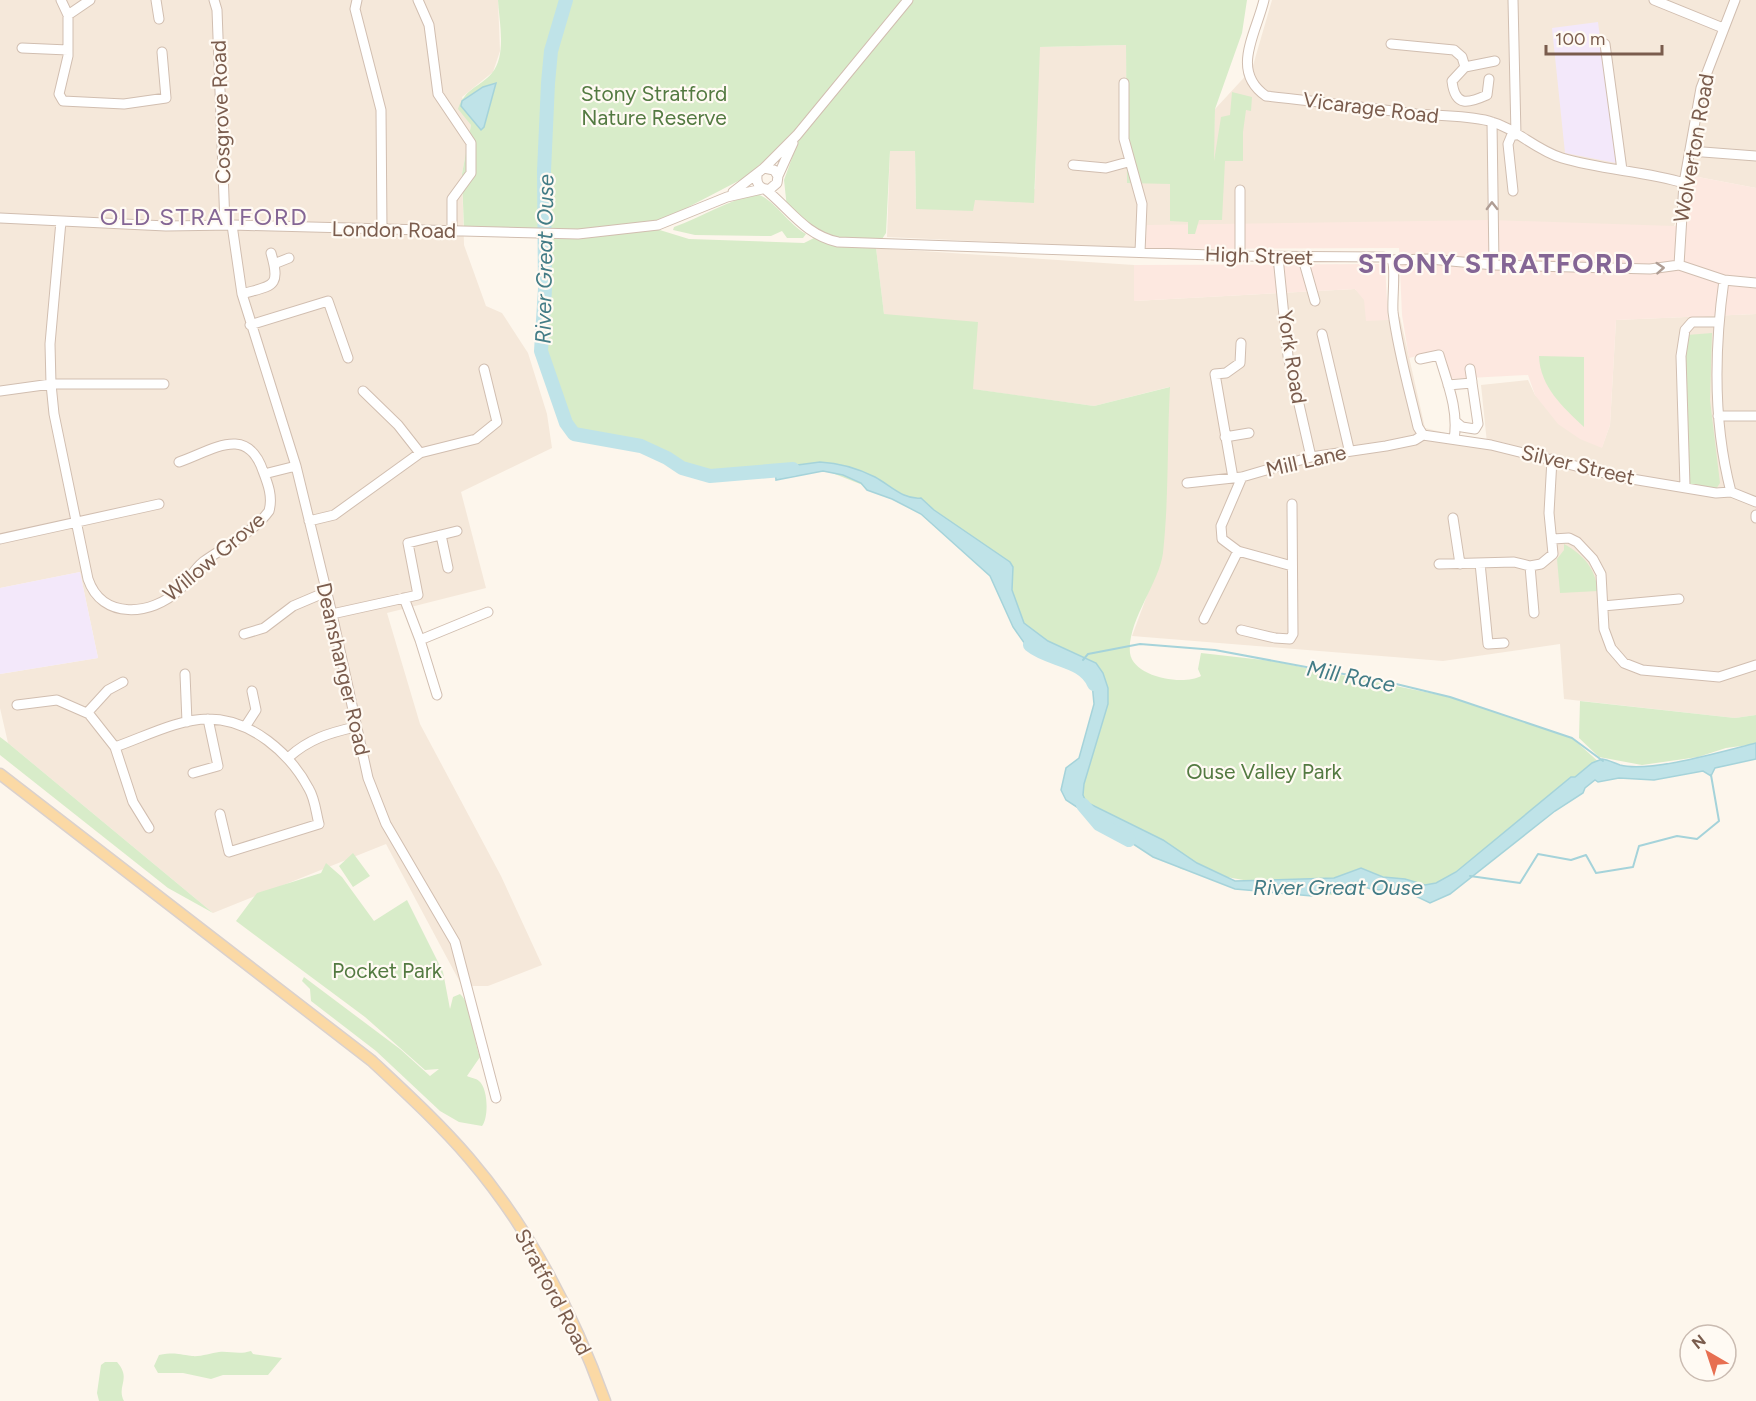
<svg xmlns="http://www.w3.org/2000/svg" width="1756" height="1401" viewBox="0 0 1756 1401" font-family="Figtree,sans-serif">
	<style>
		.residential { fill: #f5e8da }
		.commercial { fill: #fde8e0 }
		.education { fill: #f3e8fa }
		.green { fill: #d8ecc9; fill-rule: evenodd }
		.water { fill: #bfe3e8; stroke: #a5d3da; stroke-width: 1.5 }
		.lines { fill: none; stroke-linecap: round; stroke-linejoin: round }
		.stream { stroke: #a5d3da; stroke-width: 2 }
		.river { stroke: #bfe3e8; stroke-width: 14 }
		.minor-casing { stroke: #d1beb0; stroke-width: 11 }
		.major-casing { stroke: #dad1cd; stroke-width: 13 }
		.minor { stroke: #fff; stroke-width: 9 }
		.major { stroke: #fbd9a5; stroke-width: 10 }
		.oneway { stroke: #af9d94 }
		.labels { text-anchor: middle; stroke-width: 4.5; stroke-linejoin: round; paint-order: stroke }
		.park-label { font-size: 21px; fill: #537a41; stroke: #fffaf3 }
		.street-label { font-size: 21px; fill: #7a5c4d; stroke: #fffaf3 }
		.water-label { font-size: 22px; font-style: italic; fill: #437c86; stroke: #fffaf3 }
		.quarter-label { font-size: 24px; letter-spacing: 1.5px; fill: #846695; stroke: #fffaf3 }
		.district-label { font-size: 27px; font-weight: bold; letter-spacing: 1.5px; fill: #846695; stroke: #fffaf3 }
	</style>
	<rect width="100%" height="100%" fill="#fdf6ec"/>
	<path class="residential" d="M0,0H498L500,51L493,72L462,97L471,125L462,174L464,245L486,306L502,313L528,353L547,414L552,448L461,492L486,588L387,613L420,724L501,876L542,965L488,986H462L386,844L213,913L8,743L0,708V674L98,658L80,572L0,588Z
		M1272,0H1756V188L1693,176L1674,226L1147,225L1145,249L887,237L890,151H915L916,209L1035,189L1038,47L1126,45L1128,183H1171L1213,165L1215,109L1252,69Z
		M876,248L1134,265V301L1355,289L1388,320L1400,317L1425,428L1487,443L1481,385L1528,380L1535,395L1602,447L1610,425L1616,320L1756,314V715L1735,718L1564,699L1560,644L1443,661L1132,636L1162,555L1169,387L1094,406L972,389L884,314Z"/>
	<path class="commercial" d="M1693,176L1756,188V314L1616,320L1610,425L1602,448L1580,439L1558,424L1535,395L1528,375L1450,379L1443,350L1409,358L1402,315L1399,248L1145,249L1147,225L1490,220L1674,226L1688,222Z
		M1385,264L1388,320L1366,321L1364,300L1355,289L1134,301V265Z"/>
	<path class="education" d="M1598,22L1616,163L1565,153L1552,28Z
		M80,572L98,658L0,674V588Z"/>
	<path class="green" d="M498,0H1247L1242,33L1215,109L1214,161L1221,117L1230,115L1232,92L1252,97L1251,111L1246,110L1243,132V161H1225L1222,220H1199L1195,234H1188V222L1170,221V184L1127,183L1126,45L1040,47L1034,203L975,200L973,211L916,209L915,151H890L886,233L876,248L884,314L978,322L973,389L1094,406L1170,387C1167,441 1169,498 1163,553C1159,584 1127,621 1130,653C1133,677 1183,686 1201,676L1198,669L1201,653L1272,661L1450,697L1572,738L1601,764L1436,899L1384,885L1330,895L1181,869L1077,803L1103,682L1100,670L1027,639L986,567L916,506L822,469L721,476L575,428L554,396L541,351L550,290L548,234L464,232L462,174L471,125L458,109C465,88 479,88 492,73C507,55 499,21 498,0ZM804,125L784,180L787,208L816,237L804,243L689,239L650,227L746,177Z
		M757,194C775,200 786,222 806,234L803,238H787L782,231L771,236L695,235L673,230L674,227C702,217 728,200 757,194Z
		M1712,333L1710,400L1720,483L1716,489L1689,485L1684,356L1687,335Z
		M1539,356L1584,357V427C1563,407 1540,387 1539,356Z
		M1564,544C1584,555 1595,568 1598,591L1560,593L1557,559L1564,550Z
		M1580,701L1735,718L1756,715V744L1726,748L1698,757L1642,765L1599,757L1579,738Z
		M0,737L8,743L213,913L168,888L0,755Z
		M353,853L370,876L353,887L339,866Z
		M326,863L342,877L374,921L407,900L443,972L450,1009L453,997L460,994C475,1008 472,1038 480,1057L467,1076C471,1078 476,1078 479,1081C488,1088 489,1117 482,1126L459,1122L440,1111L376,1051L311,1001L310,989L302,981L304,977L400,1049L430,1076L439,1069L425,1070L365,1017L236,921L257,893L321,873Z
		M251,1351L253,1354L282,1358L268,1375H223L211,1379L183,1373H158L154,1366L159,1355C175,1352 177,1354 192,1356C200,1357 211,1353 219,1352C230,1351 239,1355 251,1351Z
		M105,1362H117C132,1379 116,1386 124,1401H99L97,1393L101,1365Z"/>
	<path class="water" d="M496,83L484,127L481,130L461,106L462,101L483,87Z
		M820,462C840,463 857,468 875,477C890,485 903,500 921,498L934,510L1010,562L1013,567L1012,590L1024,623L1048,641L1096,663L1103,673L1108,688V704L1084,784L1083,795L1086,802L1163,840L1197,863L1235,881L1334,878L1361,868L1383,877L1405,879L1425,885L1436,883L1456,872L1571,777H1575L1592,763L1602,759C1609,760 1614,763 1620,765C1650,773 1724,751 1756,743V759L1715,768L1711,776L1703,771L1654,780L1619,778L1598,782L1595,780L1585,788L1583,793L1555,811L1450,894L1430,903L1401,889L1374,890L1365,887L1312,896L1235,889L1153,857L1066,800L1061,790L1066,768L1079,758L1094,704L1092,683L1082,668L1054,653L1042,654L1027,647L1013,627L990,576L921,514L892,499L867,490L861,483L843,475L823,471L776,480L775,468Z"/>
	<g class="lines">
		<path class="stream" d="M1083,660L1088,654L1140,644L1215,650L1392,683L1450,697L1572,738L1603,761
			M1470,876L1520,883L1538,854L1571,860L1586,855L1596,873L1633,867L1639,846L1677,836L1697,839L1719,821L1711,775"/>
		<path class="river" d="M566,0L551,51L548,83L544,171L545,289L541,351L566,423L574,434L641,446L667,458L682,468L710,476L793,469
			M1030,645C1049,661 1084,659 1094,684
			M1083,805L1099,824L1129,840"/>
		<defs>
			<path id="minor" d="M61,0L68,15L90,0
				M156,0L159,19
				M214,0L217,10L225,225
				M357,0L355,9L381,110L382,230
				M418,0L429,25L438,94L471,143V173L452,199V231
				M1264,0C1256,34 1230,71 1266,96C1316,101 1366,108 1416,114C1441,116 1465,115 1489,121C1516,128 1535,150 1562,158C1602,170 1644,171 1684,183
				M1513,0L1516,135
				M1654,0L1723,28
				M68,15V56L59,94L63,101L124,104L166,98L162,52
				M1391,44L1454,50L1462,57L1465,67
				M1605,44L1622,170
				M22,48L68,50
				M1489,79L1487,95C1469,103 1455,108 1452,81L1465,67L1495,61
				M1124,83V139L1142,204L1140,252
				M1492,122L1494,265
				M1690,151L1756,156
				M1073,165L1106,168L1128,162
				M764,168L797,135L908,0
				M778,176L793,143
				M765,189C790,209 805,235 838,242L1240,256L1383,257L1392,260L1430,259L1494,265L1650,269L1679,265
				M1240,190V256
				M1513,191L1508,144L1513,132
				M733,192L764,168L774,170L778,176L777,183L770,189C761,190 756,185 757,176
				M0,218L166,226L232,225L578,234L658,225L727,197L762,189
				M61,221L50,344L51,384L54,414L88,579C102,620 151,616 179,590C188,582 193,570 203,562C224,547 254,532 269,511C273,497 268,484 263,471C247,424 213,450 179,462
				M232,225L242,294L296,466L332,614L368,778L386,824L455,942L496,1098
				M1278,257L1288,356L1311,457
				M1392,260C1396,268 1392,299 1393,312C1398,351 1409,389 1418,427L1423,435L1491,445L1620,477L1716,493L1731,492
				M274,264L289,258
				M1679,265L1684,183L1701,88L1735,0
				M1679,265L1724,280L1756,283
				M1305,266L1315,301
				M1724,280C1714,351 1713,423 1731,492
				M242,294C273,285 281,288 271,253
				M250,325L328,301L348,358
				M1322,334L1349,449
				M1420,359L1439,355C1447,382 1459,410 1454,439
				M1470,369L1472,382
				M1448,385L1472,383L1478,424L1475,429L1462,427L1456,422
				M0,391L51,384H164
				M363,391L398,425L420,453
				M1718,416H1756
				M1225,437L1249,433
				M264,474L296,466
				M1242,477L1221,526L1222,539L1238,551L1292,566
				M1233,478L1215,374L1226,373L1240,363L1241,343
				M1187,483L1242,477L1311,457L1386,446L1415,440L1423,435
				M1685,486L1681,356L1685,330L1692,322H1718
				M1731,492L1756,502
				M1756,515V518
				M1453,518L1460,564
				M309,521L334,515L420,453L476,439L497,422L484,369
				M441,535L448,568
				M0,539L159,504
				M1553,539L1569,538L1577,542L1593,559L1601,574L1604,629L1611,648L1624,663L1642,670L1719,677L1756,665
				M1480,563L1488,644L1504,643
				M1439,564L1514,562L1530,566L1541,564L1553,554L1549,513L1552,459
				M1530,566L1534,613
				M404,598L420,640L488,612
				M1603,606L1679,599
				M332,614L418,595L408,543L457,531
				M1204,619L1238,551
				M1241,630L1275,638L1290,639L1293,634L1292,504
				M244,634L264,628L293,606L326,592
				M420,640L437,695
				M185,674L187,722
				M17,705L57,700L89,714L115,747L133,802L149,828
				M87,713L108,690L123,682
				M245,727L256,710L252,691
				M115,747C144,737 178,719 208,719C251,719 290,753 309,789C315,799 316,813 319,824L229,852L220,814
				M289,757C309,739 329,733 355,727
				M193,773L218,766L208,719"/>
			<path id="major" d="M0,774L372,1061C405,1092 439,1123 469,1158C529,1228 574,1315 605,1401"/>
		</defs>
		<use href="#minor" class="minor-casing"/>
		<use href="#major" class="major-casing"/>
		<use href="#minor" class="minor"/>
		<use href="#major" class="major"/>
	</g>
	<defs><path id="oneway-chevron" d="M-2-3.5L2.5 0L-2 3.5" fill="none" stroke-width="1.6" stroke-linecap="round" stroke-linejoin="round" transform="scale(1.5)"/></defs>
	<g class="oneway">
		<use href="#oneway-chevron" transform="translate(1492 206) rotate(-91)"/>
		<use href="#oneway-chevron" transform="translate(1660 268) rotate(-4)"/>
	</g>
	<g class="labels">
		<g class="park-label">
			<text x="654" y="101">Stony Stratford<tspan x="654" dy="24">Nature Reserve</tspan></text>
			<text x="1264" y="779">Ouse Valley Park</text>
			<text x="387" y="978">Pocket Park</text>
		</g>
		<g class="street-label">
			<text transform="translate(1371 108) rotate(7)" y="7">Vicarage Road</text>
			<text transform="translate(221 112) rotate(-92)" y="7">Cosgrove Road</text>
			<text transform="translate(1694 148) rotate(-80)" y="7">Wolverton Road</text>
			<text transform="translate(394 230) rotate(1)" y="7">London Road</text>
			<text transform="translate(1259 256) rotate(2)" y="7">High Street</text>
			<text transform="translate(1292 357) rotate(81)" y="7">York Road</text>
			<text transform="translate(1306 461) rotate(-13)" y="7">Mill Lane</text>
			<text transform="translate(1578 465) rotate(13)" y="7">Silver Street</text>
			<text transform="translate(214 557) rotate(-40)" y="7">Willow Grove</text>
			<text transform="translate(343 669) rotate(77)" y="7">Deanshanger Road</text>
			<text transform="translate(553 1292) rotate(62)" y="7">Stratford Road</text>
		</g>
		<g class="water-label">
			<text transform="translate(544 259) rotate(-89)" y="8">River Great Ouse</text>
			<text transform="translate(1351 676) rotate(11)" y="8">Mill Race</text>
			<text x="1338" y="895">River Great Ouse</text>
		</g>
		<g class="quarter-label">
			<text x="204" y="225">OLD STRATFORD</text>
		</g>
		<g class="district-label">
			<text x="1496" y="273">STONY STRATFORD</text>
		</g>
	</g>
	<g transform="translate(1708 1353) rotate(321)"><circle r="28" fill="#fffaf3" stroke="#cabbb1" stroke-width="1.5"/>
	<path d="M0-4.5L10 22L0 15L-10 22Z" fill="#e76f51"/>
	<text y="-9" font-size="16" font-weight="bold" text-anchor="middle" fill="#7a5c4d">N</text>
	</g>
	<path d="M1546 45v9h116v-9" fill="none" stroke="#7a5c4d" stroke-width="3"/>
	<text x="1555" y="45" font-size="18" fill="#7a5c4d" stroke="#fffaf3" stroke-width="4.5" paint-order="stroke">100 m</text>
</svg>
